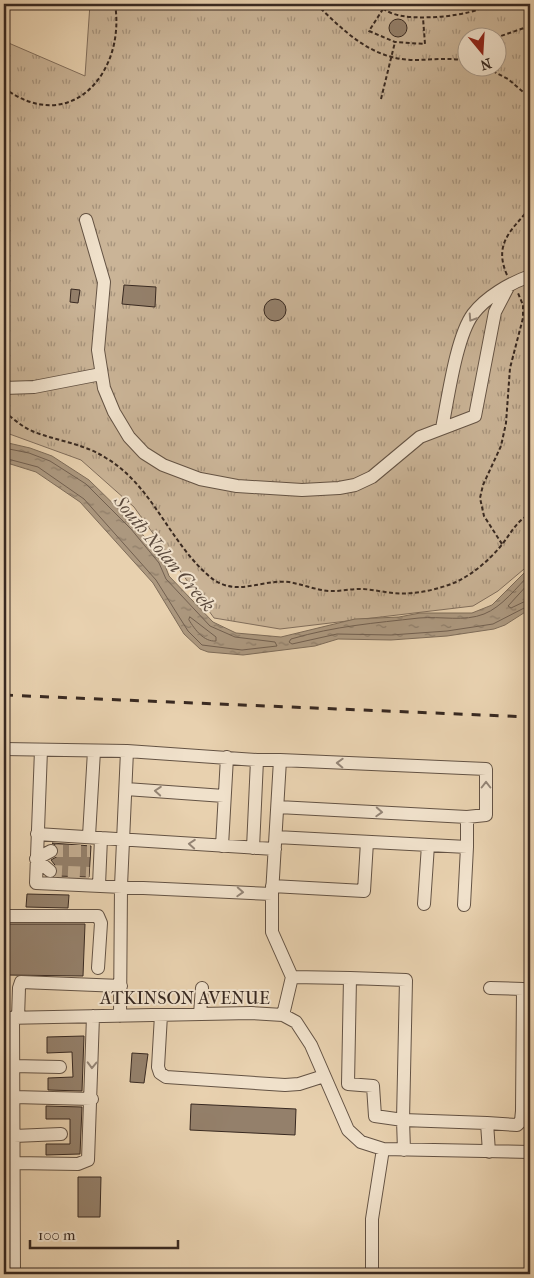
<svg xmlns="http://www.w3.org/2000/svg" width="534" height="1278" viewBox="0 0 534 1278" font-family="'IM FELL French Canon',serif">
	<style>
		.park { fill: url(#park-tufts); stroke: #816e5c; fill-rule: evenodd }
		.water { fill: url(#water-ripples); stroke: #7e6c59 }
		.lines { fill: none; stroke-linecap: round; stroke-linejoin: round }
		.shore { stroke: #726050; stroke-width: 1 }
		.building { fill: #94806b; stroke: #382921 }
		.minor-tunnel { stroke: #c5af93; stroke-width: 12; stroke-dasharray: 12 6; stroke-linecap: butt }
		.minor-casing { stroke: #645344; stroke-width: 14 }
		.path { stroke: #382921; stroke-width: 2; stroke-dasharray: 4 2.5; stroke-linecap: butt }
		.minor { stroke: #f0e1cb; stroke-width: 12 }
		.rail { stroke: #382921; stroke-width: 3; stroke-dasharray: 9 9; stroke-linecap: butt }
		.oneway { stroke: #948576 }
		.labels { text-anchor: middle; stroke-width: 4; stroke-linejoin: round; paint-order: stroke }
		.street-label { font-size: 18px; fill: #382921; stroke: #f0e1cb }
		.water-label { font-size: 19px; font-style: italic; fill: #5b4a3d; stroke: #f0e1cb }
	</style>
	<defs>
		<pattern id="park-tufts" width="24" height="20" patternUnits="userSpaceOnUse" patternTransform="scale(1.25)"><rect width="24" height="20" fill="#cab497"/><path d="M3 7l-1-3M5 7V3M7 7l1-3M15 17l-1-3M17 17v-4M19 17l1-3" fill="none" stroke="#a5927b"/></pattern>
		<pattern id="water-ripples" width="26" height="14" patternUnits="userSpaceOnUse" patternTransform="scale(1.25)"><rect width="26" height="14" fill="#ac987f"/><path d="M2 4q2-2 4 0t4 0M15 11q2-2 4 0t4 0" fill="none" stroke="#8d7c68"/></pattern>
	</defs>
	<rect width="100%" height="100%" fill="#e8d1af"/>
	<filter id="stains"><feTurbulence type="fractalNoise" baseFrequency=".004" numOctaves="4"/><feColorMatrix values="0 0 0 0 .2 0 0 0 0 .09 0 0 0 0 .02 0 0 0 .5 -.17"/></filter>
	<radialGradient id="worn" r=".72"><stop offset=".6" stop-color="#630" stop-opacity="0"/><stop offset="1" stop-color="#630" stop-opacity=".3"/></radialGradient>
	<path class="park" d="M90,4H530V564L498,591L473,606L280,629L214,618L134,507L81,460L4,432V41L85,76ZM466,38H496V68H466Z"/>
	<path class="water" d="M4,442L30,448L52,456L89,480L135,525L163,560L169,576L213,622L236,633L281,637L355,619L399,617L420,613H472L492,605L530,567V609L505,625L494,629L447,636L391,640L338,639L315,646L243,655L208,652L200,649L184,634L153,583L80,502L36,472L4,462Z"/>
	<g class="lines">
		<path class="shore" d="M4,448L29,453L50,461L86,484L131,529L159,563L166,579L210,626L235,637L275,642L277,646L242,650L202,645L188,631L156,580L84,499L38,467L4,458
			M530,574C517,587 502,607 484,614C464,622 441,616 419,618C375,623 335,626 291,639L289,642L292,644L337,634L391,635L447,631L493,624L530,605
			M530,582L508,606L511,608L530,599
			M190,617L216,637V641C204,642 195,630 189,620Z"/>
	</g>
	<path class="building" d="M389 28a9 9 0 1 1 18 0a9 9 0 1 1-18 0Z
		M124,285L156,287L155,307L122,304Z
		M71,289L80,290L78,303L70,302Z
		M264 310a11 11 0 1 1 22 0a11 11 0 1 1-22 0Z
		M52,843L91,846L89,877L56,876L58,869L51,860L58,856L59,851L58,847Z
		M27,894L69,895L68,908L26,907Z
		M8,924H85L83,976L6,975Z
		M84,1036L82,1091L48,1090V1078L73,1077L72,1052L47,1053V1037Z
		M132,1053L148,1054L144,1083L130,1082Z
		M191,1104L296,1109L295,1135L190,1130Z
		M46,1106L82,1107L80,1154L46,1155V1144H70V1119H46Z
		M78,1177H101L100,1217H78Z"/>
	<g class="lines">
		<path class="minor-tunnel" d="M51,851H90
			M50,871L89,873"/>
		<defs>
			<path id="minor" d="M86,220L104,282L98,350L104,388L114,412L129,437L144,453L163,465L200,479L237,486L302,490L339,488L355,485L372,477L420,437L475,416L495,312L508,287
				M4,388L34,387L101,374
				M442,428C448,399 456,337 473,314C486,297 510,283 530,276
				M4,749L127,751
				M41,750L36,883L272,894
				M257,760H280L272,894V932L292,977
				M126,789L224,796
				M278,807L467,817L486,815V769L280,760
				M37,834L275,849
				M89,836L94,751
				M276,837L467,847L464,905
				M222,846L227,757
				M467,847V817
				M50,871L36,859L51,851
				M99,885L101,838
				M272,886L364,891L367,842
				M424,904L428,845
				M4,916H98L101,923L98,968
				M200,1014L202,988
				M161,1015L158,1067L160,1073L166,1077L285,1085L299,1084L324,1076
				M283,1015L292,977L350,978L348,1084L373,1086L375,1116L403,1120L406,980L350,978
				M120,1016L121,886L127,751L257,760L253,848
				M4,1018L251,1013L283,1015L296,1022L311,1045L348,1130L361,1142L383,1149L530,1152
				M13,1018L14,1274
				M18,1018L19,988L21,982L121,986
				M13,1066L60,1067
				M14,1097L92,1099
				M487,1123L517,1125L521,1121L522,1111L523,989L490,988
				M14,1136L61,1134
				M404,1150L403,1120L487,1123L489,1152
				M14,1163L78,1164L88,1160L93,1016
				M372,1274V1219L383,1149"/>
		</defs>
		<use href="#minor" class="minor-casing"/>
		<path class="path" d="M316,4C344,31 371,59 413,60C431,60 449,57 466,61
			M378,4C382,8 387,12 394,14C413,21 473,17 488,4
			M490,4L500,8L530,7
			M383,9L369,31L395,42L425,44L423,18
			M495,38L530,26
			M487,68L508,79L530,98
			M4,88C70,137 126,73 115,4
			M381,99L395,42
			M507,275C493,243 512,230 530,208
			M4,412C13,418 22,427 32,431C56,441 83,443 106,458C153,486 169,542 210,577C236,598 260,579 289,582C300,584 311,588 322,590C334,593 347,589 360,589C371,589 382,592 393,593C414,595 437,590 456,582C473,574 488,561 500,547C510,535 516,521 530,514
			M502,544L484,516L480,498L483,485L501,446L506,423L510,368L523,318V305L518,293"/>
		<use href="#minor" class="minor"/>
		<path class="rail" d="M4,695L530,717"/>
	</g>
	<defs><path id="oneway-chevron" d="M-2-3.5L2.5 0L-2 3.5" fill="none" stroke-width="1.6" stroke-linecap="round" stroke-linejoin="round" transform="scale(1.25)"/></defs>
	<g class="oneway">
		<use href="#oneway-chevron" transform="translate(472 318) rotate(123)"/>
		<use href="#oneway-chevron" transform="translate(340 763) rotate(-178)"/>
		<use href="#oneway-chevron" transform="translate(486 785) rotate(-90)"/>
		<use href="#oneway-chevron" transform="translate(158 791) rotate(-176)"/>
		<use href="#oneway-chevron" transform="translate(379 812) rotate(3)"/>
		<use href="#oneway-chevron" transform="translate(192 844) rotate(-176)"/>
		<use href="#oneway-chevron" transform="translate(240 892) rotate(3)"/>
		<use href="#oneway-chevron" transform="translate(92 1065) rotate(91)"/>
	</g>
	<g class="labels">
		<g class="street-label">
			<text x="185" y="1004">ATKINSON AVENUE</text>
		</g>
		<g class="water-label">
			<text transform="translate(165 553) rotate(50)" y="7">South Nolan Creek</text>
		</g>
	</g>
	<rect width="534" height="1278" fill="none" stroke="#e8d1af" stroke-width="20"/>
	<rect x="5" y="5" width="524" height="1268" fill="none" stroke="#382921" stroke-width="2.5"/>
	<rect x="10" y="10" width="514" height="1258" fill="none" stroke="#382921"/>
	<g transform="translate(482 52) rotate(162)"><circle r="24" fill="#f0e1cb" stroke="#a69787"/>
	<path d="M0-4L9 19L0 12L-9 19Z" fill="#8f2418"/>
	<text y="-8" font-size="14" font-weight="bold" text-anchor="middle" fill="#382921">N</text>
	</g>
	<path d="M30 1240v8h148v-8" fill="none" stroke="#382921" stroke-width="2.5"/>
	<text x="38" y="1240" font-size="15" fill="#382921" stroke="#f0e1cb" stroke-width="4" paint-order="stroke">100 m</text>
	<rect width="100%" height="100%" filter="url(#stains)"/>
	<rect width="100%" height="100%" fill="url(#worn)"/>
</svg>
